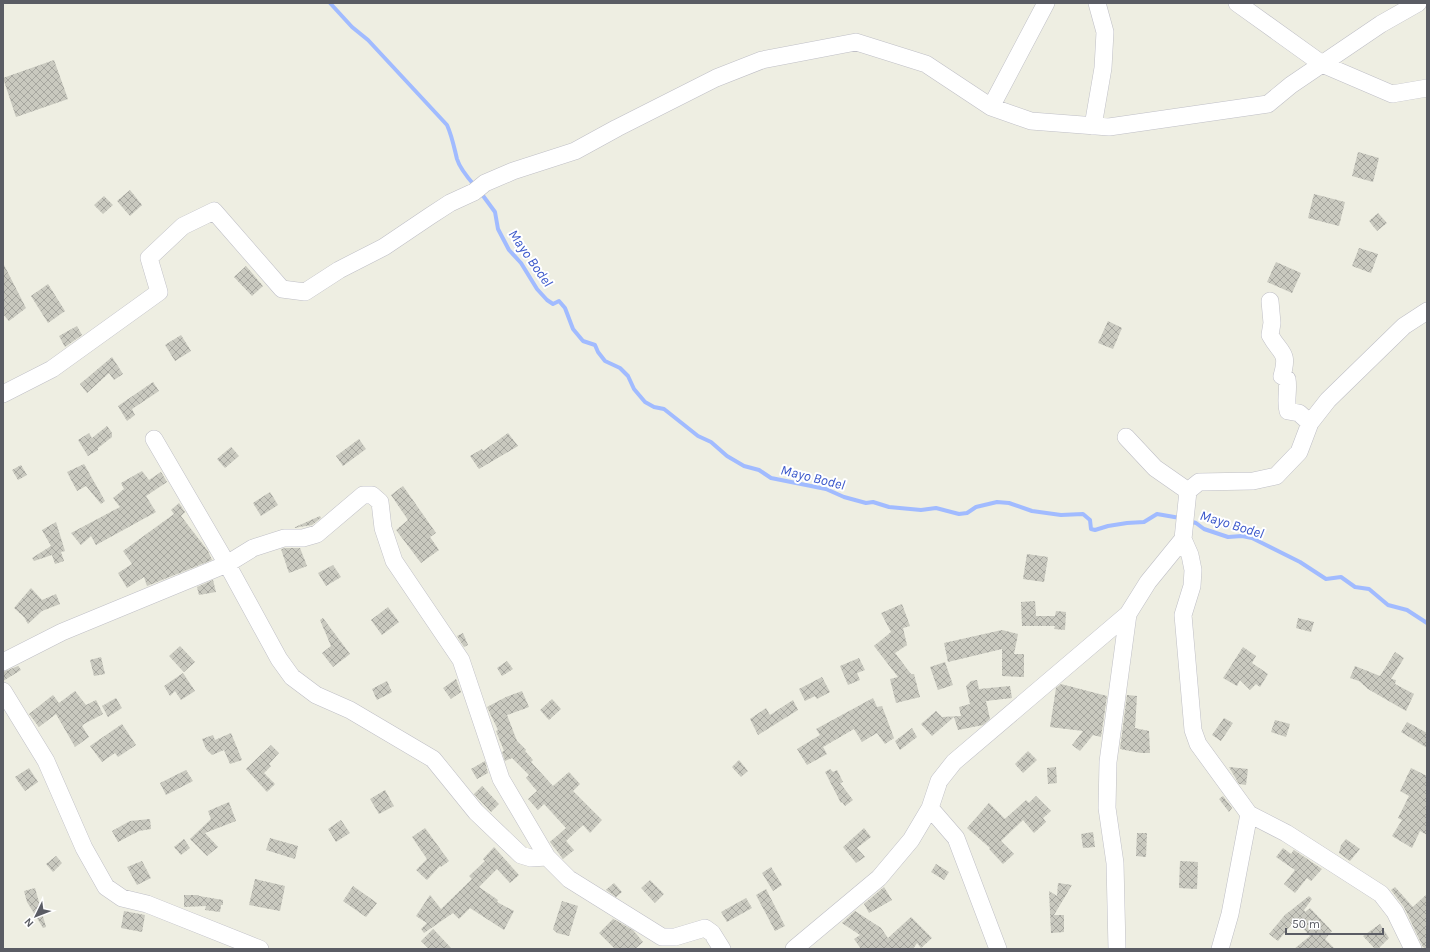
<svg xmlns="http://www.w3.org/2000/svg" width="1430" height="952" viewBox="0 0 1430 952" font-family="Karla,sans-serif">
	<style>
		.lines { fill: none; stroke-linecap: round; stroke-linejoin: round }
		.stream { stroke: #a1bbff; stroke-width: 4 }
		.building { fill: url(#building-cross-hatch) }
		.minor-casing { stroke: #bfbfc6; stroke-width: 18 }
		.minor { stroke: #fff; stroke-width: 17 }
		.labels { text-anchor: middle; stroke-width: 4; stroke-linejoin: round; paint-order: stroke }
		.water-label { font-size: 14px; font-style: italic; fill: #3b58cb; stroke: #fff }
	</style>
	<defs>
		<pattern id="building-cross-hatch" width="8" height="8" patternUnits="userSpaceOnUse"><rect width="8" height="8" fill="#c9c9bf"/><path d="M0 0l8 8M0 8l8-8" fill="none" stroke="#a6a69f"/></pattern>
	</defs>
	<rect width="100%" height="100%" fill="#eeeee2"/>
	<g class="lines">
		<path class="stream" d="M330,3L352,27L368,40L447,125C452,136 454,147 457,159C460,169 468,178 475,186
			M481,193L495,212L498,229L509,250L521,263L537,289L547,300L553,304L559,301L565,308L573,329L583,341L595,345L598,352L605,361L620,368L628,376L634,389L645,402L654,407L664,409L698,436L711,442L727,456L744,466L759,470L771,478L826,489L844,497L866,503L873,502L889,507L921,510L936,508L959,514L967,513L976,507L997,502L1009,503L1032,511L1061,515L1083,514L1090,520L1091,529L1095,530L1108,526L1127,523L1144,522L1157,514L1180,518
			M1189,521L1196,523L1204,529L1228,537L1242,536L1252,538L1300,562L1326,579L1341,577L1355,587L1369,589L1388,605L1407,610L1427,623"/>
	</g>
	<path class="building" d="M54,60L68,99L16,117L3,78Z
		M1358,152L1379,158L1373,182L1352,176Z
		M130,190L142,205L130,216L117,201Z
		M1314,194L1345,202L1339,226L1308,218Z
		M104,196L113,205L103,214L94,205Z
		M1378,213L1387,223L1377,231L1369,221Z
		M1359,248L1378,254L1371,273L1352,266Z
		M1276,262L1301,273L1292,293L1267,282Z
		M3,263L26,308L9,321L3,314Z
		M246,266L263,286L252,296L234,277Z
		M48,284L65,311L48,323L31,296Z
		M1108,321L1122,328L1113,349L1098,343Z
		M77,326L82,335L65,347L59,336Z
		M181,335L191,351L175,361L165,345Z
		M112,357L123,374L114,380L109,373L87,393L80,384Z
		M153,382L159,391L132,409L135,415L127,421L118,406Z
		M107,426L112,433V437L98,448V450L88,456L78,440L89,433L92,438Z
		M508,433L518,446L479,469L470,456L482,449L483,451Z
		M359,439L366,449L343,466L336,456Z
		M231,447L239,456L225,468L217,459Z
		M84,464L105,501L101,504L86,486L77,491L67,472Z
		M21,465L27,475L18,480L12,470Z
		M142,471L149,480L161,472L167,482L146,496L156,512L96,545L91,536L81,545L71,533L120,507L113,498L124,489L121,483Z
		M403,486L436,533L430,537L439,550L421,563L396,530L408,520L391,495Z
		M270,492L278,505L261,516L253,503Z
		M179,503L185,512L181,516L208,551L212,560L147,586L144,577L127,588L118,573L132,564L123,551L174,514L171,510Z
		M320,516L321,518L312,525L293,528Z
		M56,522L65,551L61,552L64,561L55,564L52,555L34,561L32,558L51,546L42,530Z
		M286,548H300L307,566L289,573L281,549Z
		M1027,554L1048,557L1044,582L1023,579Z
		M333,565L341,577L326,586L318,573Z
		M213,580L216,592L199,595L197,587Z
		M31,588L42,600L56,594L60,604L42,611L28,624L24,617L14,608Z
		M1035,601L1036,616H1055L1056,611L1066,612L1065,630L1054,629L1055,626H1022L1021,602Z
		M902,604L910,626L903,628L907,645L895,653L911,674H914L920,697L896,703L890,679L898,677L874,646L891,632L881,613Z
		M388,607L399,622L382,635L371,620Z
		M323,618L350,654L333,667L322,653L331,646L320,620Z
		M1298,618L1314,622L1311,632L1296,628Z
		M1002,630L1018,634L1014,654H1024V677L1002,676V649L948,662L944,643Z
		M463,633L468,645L464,647L457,636Z
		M180,646L195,662L184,672L169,656Z
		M1243,647L1256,656L1252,663L1268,674L1260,687L1256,684L1250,690L1240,680L1237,686L1223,678Z
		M1395,652L1404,658L1391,679L1396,680L1395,684L1414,694L1406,711L1368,689L1359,681L1350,678L1355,666L1380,676Z
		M101,657L105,674L94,676L90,660Z
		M859,658L865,670L857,673L860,680L848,685L840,666Z
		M507,661L513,669L502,676L497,668Z
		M945,662L953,685L938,690L930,667Z
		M18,666L21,670L3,681V672Z
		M183,673L195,691L181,700L175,691L170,696L164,686Z
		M822,677L830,692L817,699L815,696L805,701L799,689Z
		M456,679L461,692L451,699L443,688Z
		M977,680L979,689L1010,686L1012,698L986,701L990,719L983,725L958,730L954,717L932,736L921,724L936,711L942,717L961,716L959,707L970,704L966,686L971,681Z
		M387,681L392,692L377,700L372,689Z
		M1061,684L1107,696L1101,737L1093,735L1080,751L1072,745L1083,731L1050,727L1056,688Z
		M75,691L86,705L96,700L103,714L84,724L82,726L89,737L75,747L56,714L39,727L29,714L53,695L59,703Z
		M522,691L529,707L507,715L517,741L526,750L525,751L533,760L531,762L553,786L569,772L580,784L573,791L602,820L590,833L583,825L566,841L574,850L563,859L550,842L566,828L544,804L538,810L528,799L537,791L526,778L529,775L512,758L505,761L502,752L504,751L496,731L498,730L487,707L506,697Z
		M1127,695L1137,696L1135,728L1149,731L1150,753H1141L1120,749Z
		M116,698L122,708L108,717L102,706Z
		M873,698L877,707L882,706L894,738L885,744L877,733L862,742L854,729L823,747L827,754L807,765L797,749L820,735L816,729Z
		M552,699L561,709L549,720L540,710Z
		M793,700L798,710L758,735L750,719L766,708L770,715Z
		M1224,718L1233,723L1221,741L1212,735Z
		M1275,720L1290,724L1286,737L1271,732Z
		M1407,722L1427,733V748L1401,732Z
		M122,724L136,745L118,757L115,753L102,762L90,746Z
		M912,728L917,737L900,750L895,741Z
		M231,733L242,760L230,764L224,750L212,755L206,749L202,739L213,735L215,740Z
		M271,745L279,753L269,764L271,766L264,773L275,784L267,792L246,769Z
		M1028,751L1037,760L1023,773L1015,764Z
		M739,760L748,771L741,777L732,767Z
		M485,761L488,773L477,779L471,769Z
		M1056,767L1057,783L1048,784L1047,768Z
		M1229,767L1248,769L1246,785L1239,784Z
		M29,768L38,782L25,791L15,777Z
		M1411,768L1427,776V835L1420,831L1412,848L1392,836L1402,820L1398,818L1409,796L1400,791Z
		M830,769L833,772L837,770L843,782L840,783L853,800L845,806L842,802L841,803L825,772Z
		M186,770L193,781L166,795L160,783Z
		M482,786L499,804L491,812L474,794Z
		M385,790L394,806L379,814L370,799Z
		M1036,796L1051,811L1043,818L1046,822L1034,833L1023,820L1001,841L1014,854L1003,864L989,849L990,848L967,828L989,803L1005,819L1026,800L1029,803Z
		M1223,796L1232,808L1229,812L1219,799Z
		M229,802L236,821L205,833L218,847L207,856L190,839L211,819L208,811Z
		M150,819L151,829L139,831L118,842L112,831L130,821Z
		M341,820L350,833L336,842L328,829Z
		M425,828L449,861L441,867L440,866L427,880L416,870L427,859L412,837Z
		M864,828L871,837L857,848L865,857L856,863L843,847Z
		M1093,832L1095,847L1083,848L1081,834Z
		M1137,833H1147L1146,857L1136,856Z
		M270,838L298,846L295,859L266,850Z
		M184,839L190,848L181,855L174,847Z
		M1346,839L1360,849L1350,861L1339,853L1341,845Z
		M494,847L519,875L510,883L497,869L479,887L498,900L497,902L514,911L504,930L470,908L459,919L453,913L424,933L421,929L427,923L416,916L430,895L441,909L472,879L469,876L485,861L483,859Z
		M1283,848L1291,854L1294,850L1322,869L1311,881L1307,878L1295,893L1284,884L1295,870L1276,857Z
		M56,856L62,863L53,872L46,864Z
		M142,861L151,878L137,885L127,867Z
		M1180,861L1198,862L1197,889L1179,888Z
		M936,864L949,872L944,880L931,872Z
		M771,867L782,885L773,891L762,873Z
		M255,879L285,886L280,911L249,905Z
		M650,880L664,894L655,903L641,888Z
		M614,883L622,892L616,897L606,890Z
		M1058,883L1072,885L1054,915H1064V932L1051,933L1049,891L1057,896Z
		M353,886L377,903L366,917L343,901Z
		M884,887L892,900L869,913L864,904Z
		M1395,887L1413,907L1427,894V949L1423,947L1404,907L1391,890Z
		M35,888L46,927L43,928L27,902L24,891Z
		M766,889L785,926L775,931L756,895Z
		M184,895H199V896L223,900V905H221L220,912L205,910L206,906L184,907Z
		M1309,896L1312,899L1304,910L1305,912L1310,908L1332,931L1325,939L1335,949H1294L1310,936L1295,920L1278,941L1269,934L1285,915Z
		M746,898L752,908L727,922L721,912Z
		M562,901L578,906L569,936L557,933L553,929Z
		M124,911L145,915L142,932L121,928Z
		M855,911L881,928L888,938L911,917L932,938L921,948L917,943L913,949H861L854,939L860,935L842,923Z
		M610,917L633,930L643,942L635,949H615L599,933L613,919Z
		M1380,924L1389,938L1378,949H1375L1363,936Z
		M433,929L452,949H429L421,941Z"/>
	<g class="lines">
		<defs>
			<path id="minor" d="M1237,3L1322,64L1392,94L1427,88
				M991,107L1046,3
				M1093,126L1103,68L1105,32L1097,3
				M1270,301L1272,323L1270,335C1281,355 1289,351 1282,376L1287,379C1289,391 1285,400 1288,411L1299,413L1310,423
				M3,394L52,369L159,292L149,258L183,226L214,211L282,289L305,292L339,270L384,247L430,216L450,203L474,192L485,183L513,171L575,151L617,128L716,78L762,60L856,42L926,64L991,107L1031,121L1109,127L1268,104L1291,85L1381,24L1418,3
				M1126,437L1155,468L1188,491
				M154,439L227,564L279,659L292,677L316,695L350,710L433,759L476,812L521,855L531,858L547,857
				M1183,539L1190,555L1193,570L1192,586L1183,615L1193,730L1198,744L1249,814L1230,914L1220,949
				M3,662L62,632L227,564L253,548L284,538H303L317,534L363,495H372L380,502L383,528L394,561L461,660L501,779L547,857L569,879L662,937H675L705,928L712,933L722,949
				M3,691L46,761L84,848L106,887L122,898L147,904L260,949
				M1249,814L1286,833L1381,894L1395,912L1413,949
				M794,949L879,878L911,840L930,808
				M998,949L956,838L930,808L939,781L954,762L1128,614
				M1117,949L1115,863L1107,808L1108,762L1128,614L1148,582L1183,539L1188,491L1199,482L1253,481L1276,476L1299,452L1310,423L1328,400L1404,326L1427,311"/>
		</defs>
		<use href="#minor" class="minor-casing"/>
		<use href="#minor" class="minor"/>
	</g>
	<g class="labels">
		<g class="water-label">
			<text transform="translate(531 258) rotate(55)" y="5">Mayo Bodel</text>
			<text transform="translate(813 477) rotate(14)" y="5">Mayo Bodel</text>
			<text transform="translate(1232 524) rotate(17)" y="5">Mayo Bodel</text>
		</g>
	</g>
	<rect width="1430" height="952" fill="none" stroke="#5a5c64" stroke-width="8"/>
	<g transform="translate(36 916) rotate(227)" stroke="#ffffff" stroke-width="3" paint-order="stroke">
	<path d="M0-3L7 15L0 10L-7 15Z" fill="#5a5c64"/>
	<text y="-6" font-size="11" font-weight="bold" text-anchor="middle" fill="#5a5c64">N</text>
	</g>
	<path d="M1286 928v6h97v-6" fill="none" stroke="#5a5c64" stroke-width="2"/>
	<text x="1292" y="928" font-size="12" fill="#5a5c64" stroke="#ffffff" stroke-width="3" paint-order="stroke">50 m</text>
</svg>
